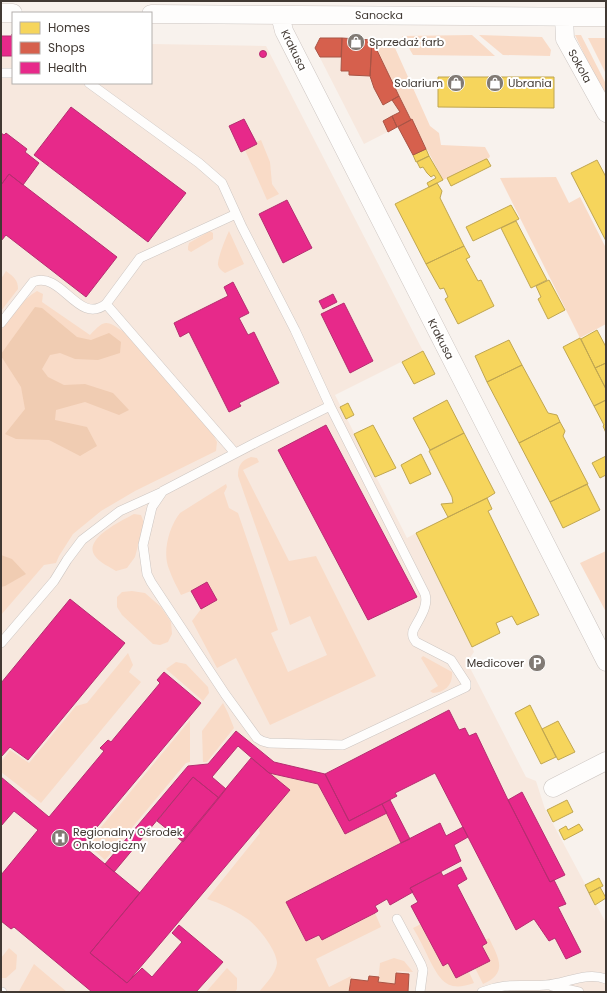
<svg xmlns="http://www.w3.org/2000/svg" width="607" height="993" viewBox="0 0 607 993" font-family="Poppins,sans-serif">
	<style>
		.built { fill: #f7e8de }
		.green { fill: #f9dbc7 }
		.forest { fill: #f0ccb2 }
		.homes { fill: #f6d55c; stroke: #c0a650 }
		.shops { fill: #d6604d; stroke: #a95445 }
		.health { fill: #e7298a; stroke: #b52e70 }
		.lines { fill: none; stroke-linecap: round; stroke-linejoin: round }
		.lane-casing { stroke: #cdc6c2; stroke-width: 10 }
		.street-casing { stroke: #cdc6c2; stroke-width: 19 }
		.lane { stroke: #fefdfc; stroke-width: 9 }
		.street { stroke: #fefdfc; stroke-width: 18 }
		.labels { text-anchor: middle; stroke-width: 4; stroke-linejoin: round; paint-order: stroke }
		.street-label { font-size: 11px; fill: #413933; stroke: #fff }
		.poi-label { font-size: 11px; fill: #413933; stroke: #fff; text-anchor: start }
	</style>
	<rect width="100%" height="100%" fill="#f8f2ed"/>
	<path class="built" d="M1,36H13V83H151V44L266,46L423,351L335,395L407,538L416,533L472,647L474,652L467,662L526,777L536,781L545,809L606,923V992H1Z
		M320,38L372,40L411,120L364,144L315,48Z"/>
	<path class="green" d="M472,35L495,56L413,55L402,36Z
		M479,35L542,37L551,50L550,56L503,55Z
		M575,35H581L606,84V100Z
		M588,38H606V74Z
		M391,39L430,126L439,133L441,145L485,147L490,156L489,158L443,180L399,96L372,40Z
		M261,140L270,162L272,184L279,194L267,200L245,150L256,142Z
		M556,177L569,203L580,197L606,248V324L580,338L500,178Z
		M210,231L213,233V239L191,252L188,250V247L189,243Z
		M229,231L244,264L225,273C222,271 219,269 218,265C217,260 226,237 229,231Z
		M6,271C14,277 18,280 18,289L1,311V279Z
		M37,291L43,294L42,302L90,335C105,319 106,320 124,332L211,431L217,442L216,451L135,491L101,511L73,534L59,556L56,563L44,565L1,615V330C12,317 22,299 37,291Z
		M251,457L257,458L259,462L243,470L289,561L316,556L376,676L270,725L236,658L217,668L192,621L201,609L217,600L207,583L191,591L181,595C177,587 172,578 169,569C162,552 169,527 180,513L226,484L227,487L224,493L229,508L238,513L278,630L271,633L288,672L327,655L310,616L290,625L238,476C238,465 241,461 251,457Z
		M134,514L141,515L144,523L135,557L127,568L116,571C110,567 100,563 95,556C82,539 123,520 134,514Z
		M606,551V612L580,563Z
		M132,591L145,593L161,607L171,622L172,634L168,642L160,645L153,644L122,615L117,607V597L122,592Z
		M128,653L133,665L129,672L141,682L41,803L1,772V762L10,750L29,763L76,706L87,703Z
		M423,656L452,672C453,685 445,692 433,693L430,691L438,686L421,658Z
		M176,662L186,664L208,687L209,693L203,701L166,669Z
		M223,703L228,713L234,728L207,762H203L202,731Z
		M190,720V762L186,763L105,860L87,844Z
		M269,773L318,784L345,834L387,813L401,843L286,902L306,941L375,913L381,927L316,959L329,987L351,976L349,992H259C265,984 276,974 277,963C277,950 257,925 246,918C234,910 220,903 207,899L260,833L258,828Z
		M421,924L443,966L448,963L456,978L469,972L474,983C447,993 440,980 429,959C424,948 419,938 413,928Z
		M489,938C498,957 509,973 483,984L475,968L489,961L482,946L485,940Z
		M9,948L17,955L16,969L6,978H1V958Z
		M394,958L404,961L413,972L397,971L395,984L378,982L380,963Z
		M34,964L67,992H26L19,991Z
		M227,968L237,978V989L235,992H206Z"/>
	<path class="forest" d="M35,307L42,308L77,337L91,340L109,333L121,342L120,353L98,360L75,359L60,353L50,355L42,369L48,377L64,385L85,384L113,393L129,410L119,415L85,402L56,410L55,420L87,427L97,446L80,456L49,440L16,439L5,434L25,409L21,387L1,356V354Z
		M1,555L12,559L26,574L5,586L1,587Z"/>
	<path class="homes" d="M438,77H554V108L438,107Z
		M426,149L429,156L416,162L413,155Z
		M429,156L443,180L429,187L427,183L436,178L434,175L431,177L427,173L423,167L420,168L417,162Z
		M486,159H487L491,166L451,186L447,178Z
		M597,160L606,177V241L571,173Z
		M437,183L442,191L440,198L464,246L426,264L395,204Z
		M511,205L519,219L473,241L466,227Z
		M516,221L547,280L531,288L501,228Z
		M464,246L470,257L466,259L478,281L481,280L494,306L458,324L445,299L448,297L444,288L440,289L426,264Z
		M549,280L565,310L548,319L538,299L541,297L536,286Z
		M597,330L606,347V363L595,368L581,339Z
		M580,338L606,389V400L594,406L563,347Z
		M509,340L522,365L487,382L475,356Z
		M423,351L435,374L414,384L402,362Z
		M606,363V389L595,368Z
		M522,365L548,413L557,415L560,422L519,443L487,382Z
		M447,400L464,433L430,450L413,418Z
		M606,400V433L603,426L604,425L594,406Z
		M348,403L354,415L346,419L340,407Z
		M560,422L565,431L563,436L588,484L550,502L519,443Z
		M373,425L396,468L375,477L354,434Z
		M464,433L495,493L487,498L448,517L441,504L453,503L452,497L429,451Z
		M421,454L431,474L410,484L401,465Z
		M606,456V475L600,478L592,463Z
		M587,484L600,510L563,528L550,502Z
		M487,498L492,509L488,511L539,615L517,625L512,616L496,623L500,633L472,647L416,533Z
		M530,705L556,757L541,764L515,713Z
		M558,721L575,752L558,760L542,729Z
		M567,800L573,812L553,822L547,810Z
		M579,824L583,830L564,840L559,830L566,826L568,830Z
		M599,878L603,886L589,893L585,885Z
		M600,887L606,898L595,905L589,893Z"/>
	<path class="shops" d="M320,38H342L341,57H320L315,48Z
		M342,38L372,40L370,76L349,75V71H341Z
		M372,40L399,96L383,105L374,88L370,76Z
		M399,96L411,120L397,127L392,116L400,112L392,100Z
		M392,116L397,127L388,132L383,121Z
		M412,119L426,149L413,155L398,127Z
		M396,973L409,974L408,992H349L351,979L368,981L369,976L379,977L378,982L395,984Z"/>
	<path class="health" d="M12,34L13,58V56H1V36H12Z
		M259.5 54a3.5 3.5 0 1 1 7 0a3.5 3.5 0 1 1-7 0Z
		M71,107L186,193L148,242L34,155Z
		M244,119L257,144L241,152L229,126Z
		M1,133L4,135L6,133L27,149L25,152L39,163L23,185L9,174L1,185Z
		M9,174L117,257L86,297L6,235L1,241V185Z
		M287,200L312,248L283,263L259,214Z
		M233,282L249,313L239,318L248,335L254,332L279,383L239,403L241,406L229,412L189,332L180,337L174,323L228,296L224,287Z
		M333,294L337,302L323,309L319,301Z
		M344,303L373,361L350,373L321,314Z
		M326,425L417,597L368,620L278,450Z
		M207,582L217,600L201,609L191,591Z
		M70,599L125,643L28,760L10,747L1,757V683Z
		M164,672L201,703L82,845L140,893L90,953L127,983L142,968L152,977L182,942L172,933L179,925L223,962L196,992H92L14,927L11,929L1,921V875L38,830L14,811L1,826V777L49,817L104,751L100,748L108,740L111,742L160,683L157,680Z
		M449,710L459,730L465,728L469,736L476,733L508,800L550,882L554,880L566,904L558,907L581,952L566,959L555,938L549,941L534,919L516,930L435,773L395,793L397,796L349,821L325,774Z
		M236,731L274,762L325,774L349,821L382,804L387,813L345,834L318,784L269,773L238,746L212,777L226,789L219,798L193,777L114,872L105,864L188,766L208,764Z
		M251,758L290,790L127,983L90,953Z
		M193,777L219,798L183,842L157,821Z
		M522,792L565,875L550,882L508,800Z
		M390,800L410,839L401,843L382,804Z
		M440,823L446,836L463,827L468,837L454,845L461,861L410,888L413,892L390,905L387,899L375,906L378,911L375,913L322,940L319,935L306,941L286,902Z
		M461,867L467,879L457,885L487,943L482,946L490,961L456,978L448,963L443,966L411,906L418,902L410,888L441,872L443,876Z"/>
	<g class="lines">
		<defs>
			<path id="lane" d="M1,73H13
				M89,83L199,163L222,183L242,227L295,330L330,406L257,442L163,491L152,507L143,545L147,574L151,582L225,694L257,738L262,741L269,743L343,745L466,687V683L451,660L416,642C413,638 412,636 413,631C418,620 429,607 425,594L330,406
				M106,304L235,453
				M1,323L33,282C62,270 78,326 106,304L140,258L236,214
				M1,643L54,581L67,560L82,540L120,511L162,492
				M397,919L421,964L423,970L420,992
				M552,986L579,992
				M1,992H2
				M482,992C506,982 522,987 546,985C565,984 587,971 606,979"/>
			<path id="street" d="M1,13H13
				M151,14L606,17
				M280,15L284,31L606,662
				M564,17L565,39L606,113
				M553,788L606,761"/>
		</defs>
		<use href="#lane" class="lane-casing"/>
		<use href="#street" class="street-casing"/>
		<use href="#lane" class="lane"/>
		<use href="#street" class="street"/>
	</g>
	<defs>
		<symbol id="shop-disc" viewBox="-11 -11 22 22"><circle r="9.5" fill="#817a74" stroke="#fff"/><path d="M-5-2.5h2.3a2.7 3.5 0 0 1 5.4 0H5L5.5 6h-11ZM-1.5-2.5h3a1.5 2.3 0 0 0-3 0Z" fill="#fff"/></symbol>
		<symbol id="parking-disc" viewBox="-11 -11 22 22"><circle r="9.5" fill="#817a74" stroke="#fff"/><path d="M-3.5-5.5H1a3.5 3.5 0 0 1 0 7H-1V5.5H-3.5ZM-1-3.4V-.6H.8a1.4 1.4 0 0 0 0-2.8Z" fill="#fff"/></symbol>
		<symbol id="hospital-disc" viewBox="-11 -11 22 22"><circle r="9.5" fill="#817a74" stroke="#fff"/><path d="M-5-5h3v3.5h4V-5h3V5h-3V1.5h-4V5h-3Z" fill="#fff"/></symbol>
	</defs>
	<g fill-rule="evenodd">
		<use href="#shop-disc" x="346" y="32" width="20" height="20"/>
		<use href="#shop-disc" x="446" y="73" width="20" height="20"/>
		<use href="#shop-disc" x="485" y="73" width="20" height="20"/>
		<use href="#parking-disc" x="527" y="653" width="20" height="20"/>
		<use href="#hospital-disc" x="50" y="828" width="20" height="20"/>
	</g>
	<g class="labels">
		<g class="street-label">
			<text x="379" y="19">Sanocka</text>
			<text transform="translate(294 50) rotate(64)" y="4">Krakusa</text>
			<text transform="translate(580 66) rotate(61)" y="4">Sokola</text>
			<text transform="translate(441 339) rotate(63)" y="4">Krakusa</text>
		</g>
		<g class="poi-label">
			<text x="369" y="46">Sprzedaż farb</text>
			<text x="443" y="87" text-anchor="end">Solarium</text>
			<text x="508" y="87">Ubrania</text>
			<text x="524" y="667" text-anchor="end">Medicover</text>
			<text x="73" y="836">Regionalny Ośrodek<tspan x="73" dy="13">Onkologiczny</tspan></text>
		</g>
	</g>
	<rect width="607" height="993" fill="none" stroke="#413933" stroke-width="4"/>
	<rect x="12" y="12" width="140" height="72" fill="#ffffff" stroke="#b3b0ad"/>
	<rect x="20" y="22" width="20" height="12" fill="#f6d55c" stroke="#b3b0ad"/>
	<text x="48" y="32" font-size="12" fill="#413933">Homes</text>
	<rect x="20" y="42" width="20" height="12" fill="#d6604d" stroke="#b3b0ad"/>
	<text x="48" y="52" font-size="12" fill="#413933">Shops</text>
	<rect x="20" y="62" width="20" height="12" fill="#e7298a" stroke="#b3b0ad"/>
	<text x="48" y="72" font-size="12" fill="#413933">Health</text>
</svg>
